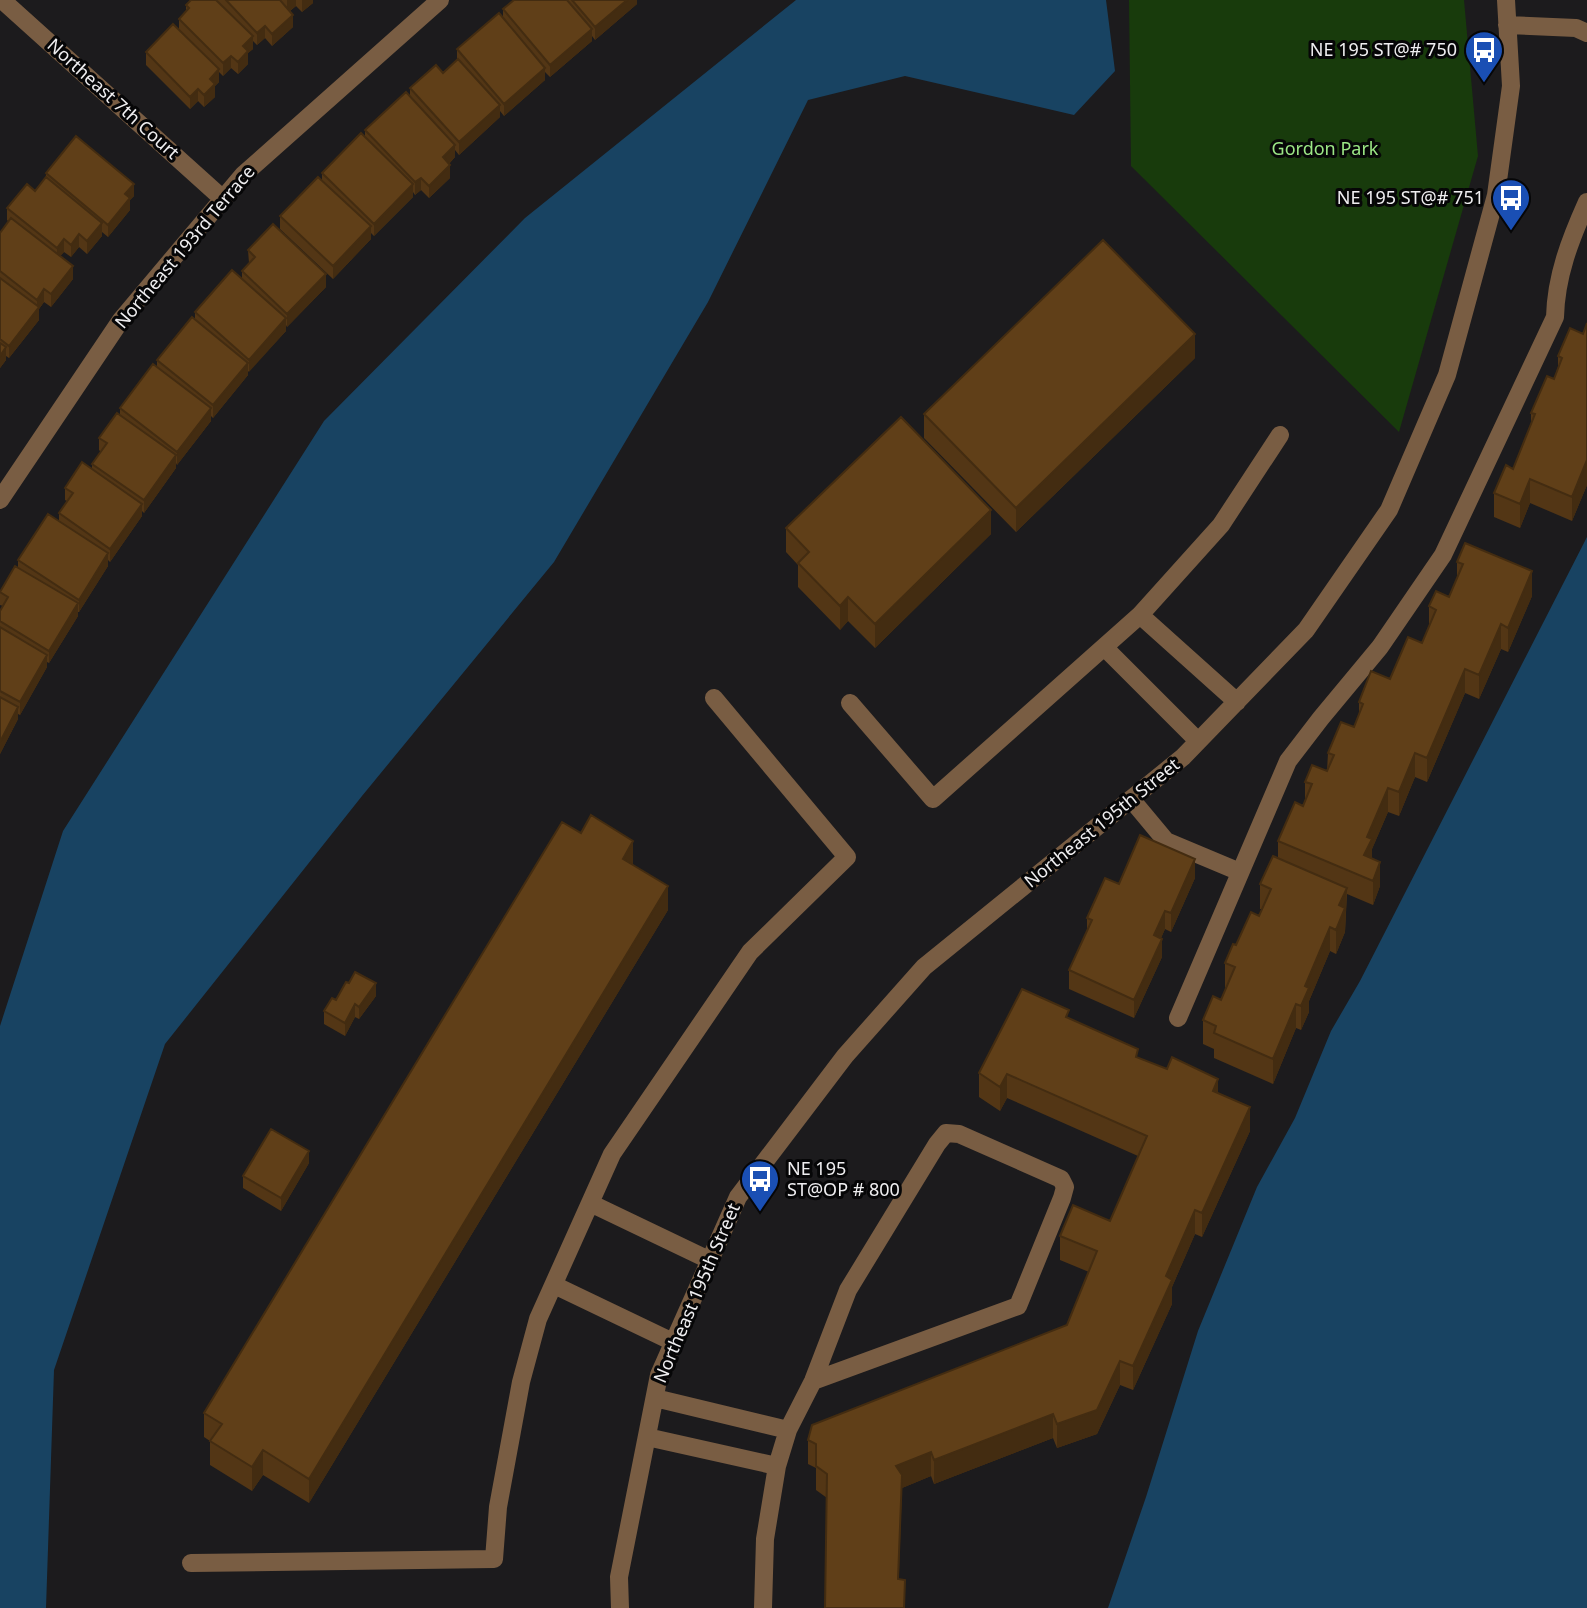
<svg xmlns="http://www.w3.org/2000/svg" width="1587" height="1608" viewBox="0 0 1587 1608" font-family="'Noto Sans',sans-serif">
	<style>
		.green { fill: #183b0c }
		.water { fill: #184362 }
		.lines { fill: none; stroke-linecap: round; stroke-linejoin: round }
		.minor { stroke: #795d43; stroke-width: 18 }
		.wall { fill: #533615 }
		.shaded-wall { fill: #432c11 }
		.building { fill: #603f18; stroke: #432c11; stroke-width: 2 }
		.labels { text-anchor: middle; stroke-width: 6; stroke-linejoin: round; paint-order: stroke }
		.poi-label { font-size: 18px; fill: #efeef0; stroke: #060607; text-anchor: end }
		.street-label { font-size: 18px; fill: #efeef0; stroke: #060607 }
		.park-label { font-size: 18px; fill: #9ce786; stroke: #060607 }
	</style>
	<rect width="100%" height="100%" fill="#1c1b1d"/>
	<path class="green" d="M1129,0H1464L1478,156L1399,432L1131,166Z"/>
	<path class="water" d="M796,0H1106L1115,71L1074,115L905,76L808,100L708,302L554,562L362,796L165,1044L54,1370L46,1608H0V1026L63,831L324,421L525,218Z
		M1587,537V1608H1108L1146,1497L1198,1331L1257,1187L1295,1118L1331,1031L1360,981Z"/>
	<g class="lines">
		<path class="minor" d="M2,0L223,199
			M1507,25L1576,28L1587,33
			M0,500L121,320L243,175L440,0
			M1140,615L1237,702
			M1104,647L1198,741
			M850,703L933,799L1140,615L1221,525L1280,435
			M1131,799L1166,841L1240,872
			M1178,1018L1288,761L1321,718L1380,647L1443,555L1555,317C1556,276 1570,240 1587,202
			M590,1203L709,1260
			M554,1285L673,1342
			M655,1398L788,1430
			M647,1437L777,1466
			M191,1563L494,1559L498,1507L521,1382L538,1319L612,1154L750,952L847,857L714,698
			M620,1608L619,1577L659,1375L738,1197L845,1056L924,967L1183,757L1306,630L1389,510L1447,375L1496,195L1511,86L1506,0
			M763,1608L765,1539L777,1466L788,1430L813,1381L848,1290L937,1144L946,1133L959,1134L1061,1179L1065,1187L1062,1198L1018,1306L813,1381"/>
	</g>
	<path class="wall" d="M191,0H313V3L302,12L296,6L290,11L293,27L272,46L265,38L257,45L253,41V49L248,53V64L238,74L231,68L223,76L219,72V82L215,86V97L204,107L198,101L190,109L146,65V52L179,29V19L186,12V5Z
		M514,0H637V4L595,40L592,36V41L550,77L545,72V80L504,116L500,111V117L459,155L455,150V157L449,164L450,178L429,198L421,190L415,195L413,192V197L374,236L371,233V239L333,279L280,229V216L322,180V173L365,138V130L410,97V88L443,73L457,60V49L503,18V9Z
		M46,173L134,196L130,200V210L108,237L102,232V236L87,254L79,247L71,257L64,252L60,256L73,279L51,307L44,302L39,309V320L9,358L6,356V360L0,368V233L9,222L7,220V208L35,191L46,177Z
		M248,250L326,287L287,327L286,325V331L248,372V375L213,418L211,416V421L177,465L176,463V468L144,513L142,511V516L110,562L108,560V566L79,612H78V616L49,663L47,662V667L20,715L18,714V719L0,754V611L3,606L0,605V592L18,568V560L59,521V513L67,501L65,500V488L92,469V464L101,452L99,450V438L120,416V408L157,368V360L195,320V312L242,279V271L249,263Z
		M1587,323V485L1572,521L1530,503L1520,528L1494,517V493L1513,469L1531,424V413L1554,379L1558,367V356L1583,334Z
		M1195,358L1016,532L924,438V414Z
		M786,528L991,534L875,648L848,621L840,630L798,587V565L786,552Z
		M1457,562L1532,596L1508,652L1501,649L1479,699L1465,693L1427,782L1415,777L1399,816L1388,812L1372,849V858L1380,886L1373,905L1347,894L1345,932L1336,954L1330,951L1309,1001V1012L1301,1030L1296,1028L1273,1084L1214,1058V1049L1203,1044V1020L1221,1000L1226,988L1225,987V963L1236,945L1259,916L1262,909H1260V884L1278,858V841L1303,806L1305,800V782L1327,771L1328,753L1354,727L1359,716V702L1390,679L1422,643L1429,627V606L1449,597L1457,578Z
		M633,865L668,910L309,1503L263,1475L252,1491L210,1465V1441L204,1437V1413Z
		M1195,878L1171,932L1165,929L1161,938L1162,957L1134,1018L1069,989V970L1087,931V918L1119,884Z
		M376,996L359,1019L355,1017L345,1036L324,1024V1011L336,1000Z
		M1069,1018L1138,1058L1218,1093L1250,1131L1202,1237L1195,1234L1172,1287V1304L1133,1390L1120,1385L1097,1434L1057,1448L1053,1438L934,1484L931,1476L902,1488L898,1579L905,1608L827,1498L816,1490V1468L808,1464V1440L1067,1325L1089,1272L1060,1260V1236L1110,1221L1138,1156L1007,1098L1000,1111L979,1097V1073Z
		M309,1163L281,1211L243,1188V1176Z"/>
	<path class="shaded-wall" d="M287,0H296V6L287,13Z
		M302,0H313V3L302,12Z
		M627,0H637V4L595,40V27Z
		M293,15V27L272,46V34Z
		M265,26V38L257,45V33Z
		M592,29V41L550,77V65Z
		M253,36V49L248,53V64L238,74V62L243,46Z
		M231,56V68L223,76V63Z
		M545,68V80L504,116V104Z
		M219,69V82L215,86V97L204,107V95L210,79Z
		M198,89V101L190,109V97Z
		M500,105V117L459,155V142Z
		M455,145V157L443,170V157Z
		M450,165V178L429,198V186Z
		M421,178V190L415,195V182Z
		M134,184V196L130,200V210L108,237V225L125,194Z
		M413,184V197L374,236V224Z
		M102,223V236L87,254V241Z
		M371,226V239L333,279V266Z
		M79,234V247L71,257V245Z
		M64,239V252L57,260V248Z
		M73,266V279L51,307V294Z
		M326,274V287L287,327V314Z
		M44,289V302L39,309V320L9,358V346L37,310V300Z
		M286,318V331L249,372V360Z
		M1195,334V358L1016,532V508Z
		M6,347V360L0,368V356Z
		M248,363V375L213,418V405Z
		M211,408V421L177,465V452Z
		M176,455V468L144,513V500Z
		M1587,460V485L1572,521V497Z
		M1530,479V503L1520,528V504Z
		M142,504V516L110,562V549Z
		M991,510V534L875,648V624Z
		M108,553V566L79,612V600Z
		M1532,571V596L1508,652V628Z
		M848,597V621L840,630V606Z
		M78,603V616L49,663V651Z
		M1501,624V649L1479,699V675Z
		M47,655V667L20,715V702Z
		M1465,669V693L1427,782V758Z
		M18,707V719L0,754V742Z
		M1415,753V777L1399,816V792Z
		M1388,788V812L1372,849V863L1364,879V855L1367,837Z
		M633,841V865L623,859Z
		M1195,859V878L1171,932V913Z
		M1380,862V886L1373,905V881Z
		M668,886V910L309,1503V1479Z
		M1347,888L1345,932L1336,954V930L1339,905Z
		M1165,911V929L1154,954V935Z
		M1330,927V951L1309,1001V1012L1301,1030V1006L1305,986Z
		M1162,939V957L1134,1018V1000Z
		M376,983V996L359,1019V1007Z
		M355,1004V1017L345,1036V1023Z
		M1296,1004V1028L1273,1084V1059Z
		M1007,1074V1098L1000,1111V1087Z
		M1218,1079V1103L1213,1091Z
		M1250,1107V1131L1202,1237V1213Z
		M309,1151V1163L281,1211V1198Z
		M1195,1210V1234L1172,1287V1304L1133,1390V1366L1166,1276Z
		M1120,1361V1385L1097,1434L1057,1448V1424Z
		M1053,1414V1438L934,1484V1460Z
		M263,1450V1475L252,1491V1467Z
		M931,1452V1476L902,1488L898,1603L896,1466Z"/>
	<path class="building" d="M191,0H216L253,36L243,46L248,51L238,62L231,56L223,63L179,19L189,8L186,5Z
		M226,0H280L293,15L272,34L265,26L257,33Z
		M514,0H567L592,29L550,65L503,9Z
		M572,0H627L595,27Z
		M499,13L545,68L504,104L457,49Z
		M173,24L219,69L210,79L215,84L204,95L198,89L190,97L146,52Z
		M458,59L500,105L459,142L410,88L436,65L443,73Z
		M406,92L455,145L443,157L450,165L429,186L421,178L415,182L365,130Z
		M361,133L413,184L374,224L322,173Z
		M76,136L134,184L125,194L130,198L108,225L46,173Z
		M46,177L102,223L87,241L79,234L71,245L64,239L57,248L7,208L27,184L35,191Z
		M318,177L371,226L333,266L280,216Z
		M11,218L73,266L51,294L44,289L37,300L0,271V233Z
		M273,224L326,274L287,314L242,271L255,257L248,250Z
		M1103,240L1195,334L1016,508L924,414Z
		M232,270L286,318L249,360L195,312Z
		M0,278L39,307L9,346L0,339Z
		M192,317L248,363L213,405L157,360Z
		M1587,323V460L1572,497L1530,479L1520,504L1494,493L1506,465L1513,469L1535,414L1531,413L1547,376L1554,379L1562,358L1558,356L1570,328L1583,334Z
		M0,343L6,347L0,356Z
		M153,364L211,408L177,452L120,408Z
		M117,413L176,455L144,500L92,464L107,443L99,438Z
		M901,417L991,510L875,624L848,597L840,606L798,563L809,552L786,528Z
		M82,462L142,504L110,549L59,513L73,493L65,488Z
		M48,514L108,553L79,600L18,560Z
		M1465,543L1532,571L1508,628L1501,624L1479,675L1465,669L1427,758L1415,753L1399,792L1388,788L1367,837L1372,839L1364,855L1380,862L1373,881L1278,841L1295,802L1303,806L1312,784L1305,782L1312,765L1327,771L1334,755L1328,753L1341,722L1354,727L1363,704L1359,702L1371,671L1390,679L1408,637L1422,643L1436,610L1429,606L1436,591L1449,597L1463,564L1457,562Z
		M15,566L78,603L49,651L0,621V611L8,597L0,592Z
		M0,627L47,655L20,702L0,691Z
		M0,697L18,707L0,742Z
		M591,815L633,841L623,859L668,886L309,1479L263,1450L252,1467L210,1441L222,1424L204,1413L562,822L581,833Z
		M1140,835L1195,859L1171,913L1165,911L1154,935L1162,939L1134,1000L1069,970L1092,920L1087,918L1105,878L1119,884Z
		M1273,856L1347,888L1339,905L1345,908L1336,930L1330,927L1305,986L1309,988L1301,1006L1296,1004L1273,1059L1214,1033L1216,1026L1203,1020L1213,996L1221,1000L1235,967L1225,963L1233,944L1236,945L1251,912L1259,916L1271,889L1260,884Z
		M355,972L376,983L359,1007L355,1004L345,1023L324,1011L332,998L336,1000L346,982L349,983Z
		M1022,989L1069,1010L1066,1017L1138,1049L1136,1057L1167,1069L1172,1057L1218,1079L1213,1091L1250,1107L1202,1213L1195,1210L1166,1276L1172,1280L1133,1366L1120,1361L1097,1410L1057,1424L1053,1414L934,1460L931,1452L896,1466L902,1475L898,1579L905,1580L904,1608H825L827,1474L816,1466V1444L808,1440L812,1425L1067,1325L1097,1251L1060,1236L1073,1205L1110,1221L1147,1136L1007,1074L1000,1087L979,1073Z
		M271,1129L309,1151L281,1198L243,1176Z"/>
	<defs>
		<symbol id="bus-pin" viewBox="-11 -11 22 30"><path d="M0 17L-7.5 6A9.5 9.5 0 1 1 7.5 6Z" fill="#1a4fb4" stroke="#060607"/><path d="M-5-6H5V4H4V6H2V4H-2V6H-4V4H-5ZM-3.5-4V0h7V-4ZM-3.5 1.2v1.5H-2V1.2ZM2 1.2v1.5H3.5V1.2Z" fill="#fff"/></symbol>
	</defs>
	<g fill-rule="evenodd">
		<use href="#bus-pin" x="1462" y="28" width="44" height="60"/>
		<use href="#bus-pin" x="1489" y="176" width="44" height="60"/>
		<use href="#bus-pin" x="738" y="1157" width="44" height="60"/>
	</g>
	<g class="labels">
		<g class="poi-label">
			<text x="1457" y="56">NE 195 ST@# 750</text>
			<text x="1484" y="204">NE 195 ST@# 751</text>
			<text x="787" y="1175" text-anchor="start">NE 195<tspan x="787" dy="21">ST@OP # 800</tspan></text>
		</g>
		<g class="street-label">
			<text transform="translate(113 99) rotate(42)" y="6">Northeast 7th Court</text>
			<text transform="translate(185 247) rotate(-50)" y="6">Northeast 193rd Terrace</text>
			<text transform="translate(1102 823) rotate(-39)" y="6">Northeast 195th Street</text>
			<text transform="translate(697 1293) rotate(-67)" y="6">Northeast 195th Street</text>
		</g>
		<g class="park-label">
			<text x="1325" y="155">Gordon Park</text>
		</g>
	</g>
</svg>
